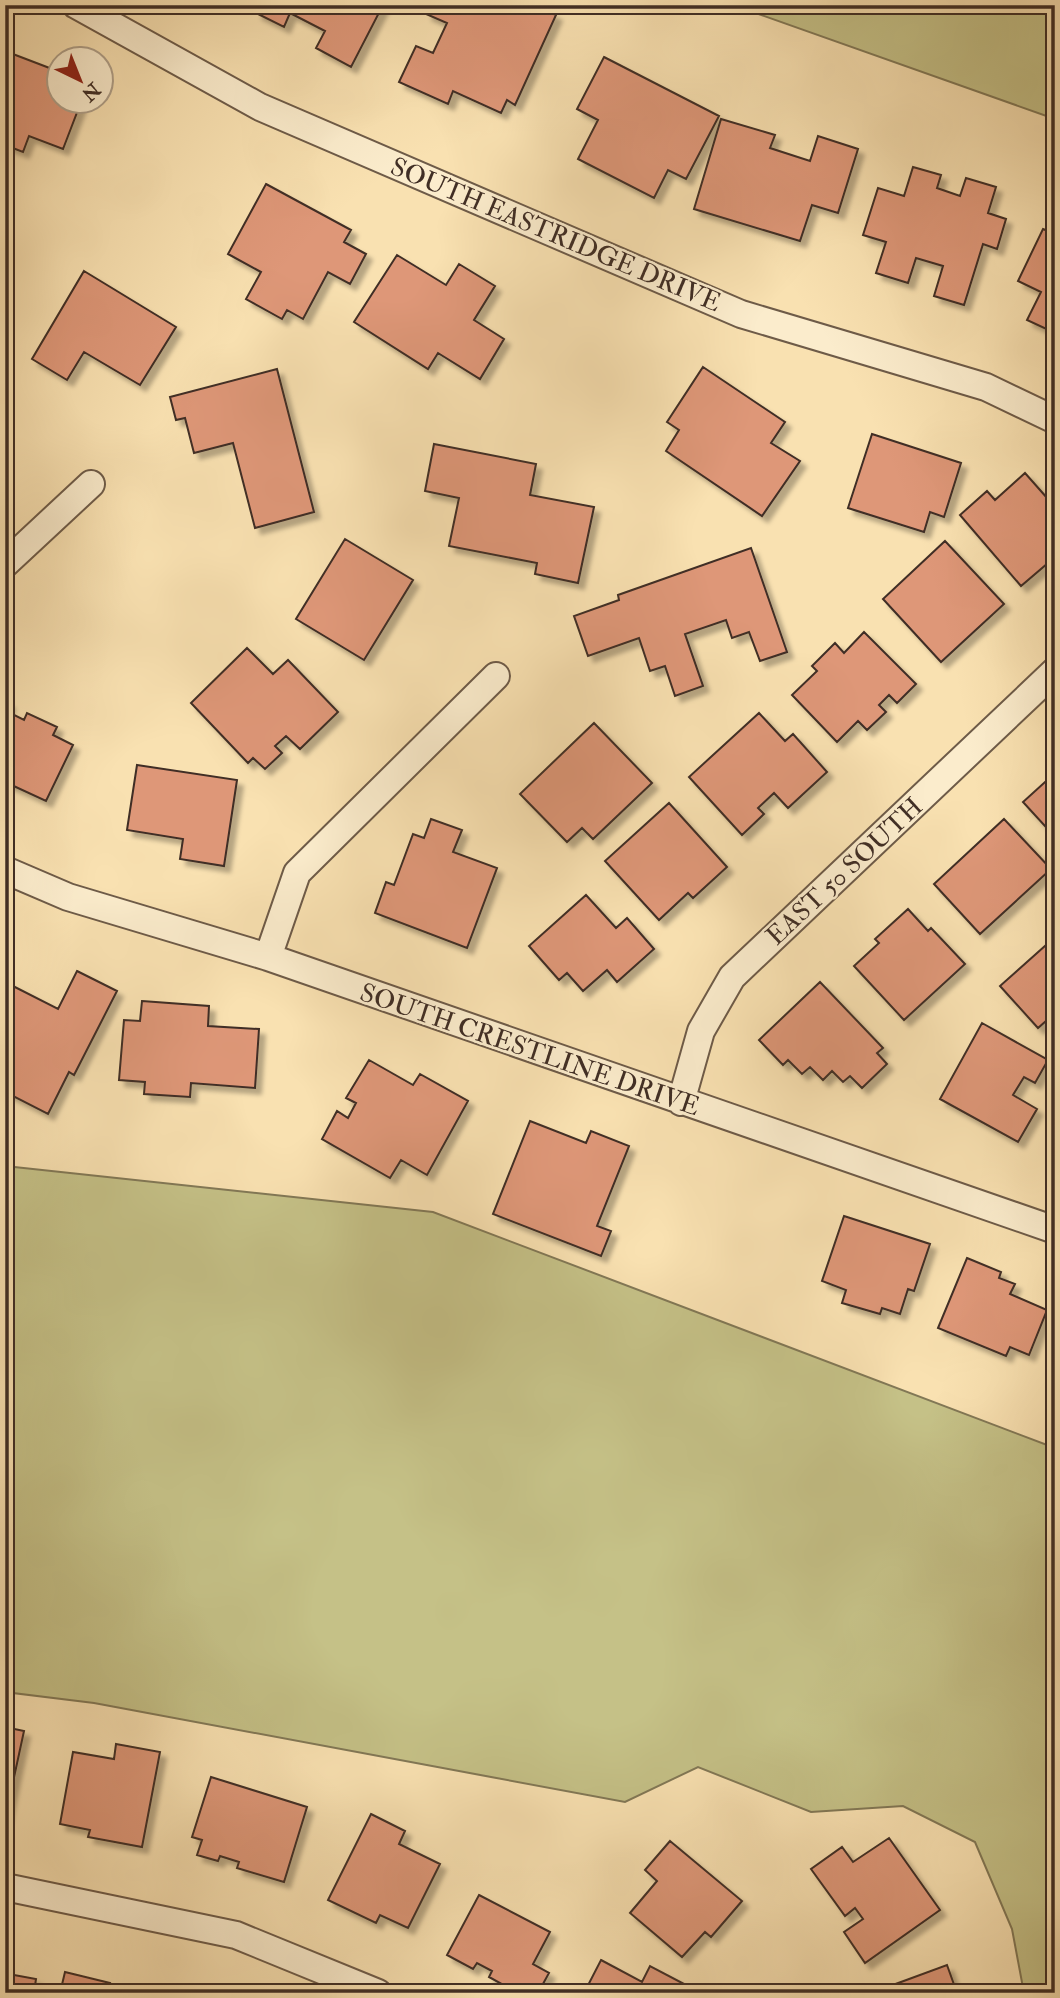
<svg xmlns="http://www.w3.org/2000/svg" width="1060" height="1998" viewBox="0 0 1060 1998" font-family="'IM FELL Double Pica',serif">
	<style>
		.green { fill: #c5c187; stroke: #827856; stroke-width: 2 }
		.building { fill: #de9778; stroke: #402e25; stroke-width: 2; filter: url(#shadow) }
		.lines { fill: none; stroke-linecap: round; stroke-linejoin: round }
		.minor-casing { stroke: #6e5b48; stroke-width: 30 }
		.minor { stroke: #fbeccc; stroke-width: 26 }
		.labels { text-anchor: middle; stroke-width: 5; stroke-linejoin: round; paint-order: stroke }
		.street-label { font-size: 26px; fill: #402e25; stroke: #fbeccc }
	</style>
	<defs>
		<filter id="shadow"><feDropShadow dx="6" dy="6" stdDeviation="2" flood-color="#0004"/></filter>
	</defs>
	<rect width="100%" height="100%" fill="#f9e1b1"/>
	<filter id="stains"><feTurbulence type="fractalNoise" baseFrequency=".00286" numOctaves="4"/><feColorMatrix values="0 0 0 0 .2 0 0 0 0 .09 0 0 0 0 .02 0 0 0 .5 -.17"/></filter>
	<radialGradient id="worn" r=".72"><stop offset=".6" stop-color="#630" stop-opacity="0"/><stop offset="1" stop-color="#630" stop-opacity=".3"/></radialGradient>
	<path class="green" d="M733,5H1055V119Z
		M5,1166L433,1212L1055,1448V1993H1024L1012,1929L975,1842L903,1806L811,1812L698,1767L625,1802L94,1703L5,1692Z"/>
	<path class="building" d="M260,5H383L351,67L316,48L325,31L290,13L284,27L256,13Z
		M430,5H535L556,15L515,105L507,100L501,113L453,91L448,104L399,82L416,46L433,53L447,23L426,14Z
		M5,51L60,72V102H81L63,149L29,136L23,152L5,145Z
		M604,57L719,116L686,179L668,170L654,198L578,159L598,120L577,109Z
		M721,119L775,135L770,148L810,161L818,136L858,149L838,213L812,205L800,241L694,209Z
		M913,167L941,175L937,188L960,196L966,178L996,187L988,213L1006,219L997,249L983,244L964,305L934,296L943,266L916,258L908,283L876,273L886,242L863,235L878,188L904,196Z
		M266,184L351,230L344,242L366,254L350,284L328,272L303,319L287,310L282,319L246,299L261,272L228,254Z
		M1043,229L1055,234V333L1027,320L1041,292L1018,281Z
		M397,255L446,285L459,264L495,286L474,320L504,339L480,379L438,353L428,369L354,322Z
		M84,271L176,327L140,385L84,352L67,380L32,359Z
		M703,367L785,422L771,443L800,461L762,516L666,451L679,430L667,422Z
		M277,369L314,512L255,528L233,443L194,453L185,418L176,420L170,397Z
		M872,434L961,463L944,517L930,512L924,532L848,508Z
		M434,444L536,464L530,495L594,507L578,583L535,574L537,563L449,546L459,498L425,491Z
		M1025,473L1055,507V543L1051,546L1055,550V557L1021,586L960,515L987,491L995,500Z
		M345,539L413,580L364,660L296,619Z
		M945,541L1004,604L941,662L883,599Z
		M751,548L787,652L760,661L749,632L732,638L726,620L685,634L703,686L675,696L665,666L650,671L639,638L588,656L574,616L619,600L618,595Z
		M864,632L916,684L897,703L889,695L879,705L886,712L867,730L858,721L837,742L792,695L817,671L812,666L835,643L844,653Z
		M247,648L273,674L288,660L338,712L300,749L286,736L275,746L282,753L265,769L253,758L248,763L191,703Z
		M5,701L9,703L6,711L24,720L27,713L57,727L53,735L73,745L46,801L5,782Z
		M759,713L785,741L793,734L827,772L788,808L774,793L758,808L764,814L742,835L689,777Z
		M594,723L652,783L593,839L582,828L567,842L520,794Z
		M137,765L237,780L224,866L180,859L183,839L127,830Z
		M1055,773V837L1023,802Z
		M669,803L727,867L693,898L688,893L659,920L605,861Z
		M431,819L462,830L453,852L497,868L467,948L375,913L386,882L394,885L413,834L424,838Z
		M1004,819L1051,869L980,934L934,884Z
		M586,895L616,928L627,918L654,949L617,982L607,970L583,991L567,973L559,980L529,946Z
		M908,909L928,931L931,928L965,964L904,1020L854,966L879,943L875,939Z
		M1055,937V1013L1038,1028L1000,986Z
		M77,971L117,991L74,1075L69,1072L48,1114L5,1092V982L58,1009Z
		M820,982L883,1048L877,1053L887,1064L862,1088L850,1076L843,1082L832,1071L823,1080L810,1067L802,1074L788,1060L783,1065L759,1040Z
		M142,1001L209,1006L208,1026L259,1029L255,1088L191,1083L190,1097L144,1094L145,1082L119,1080L124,1020L140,1021Z
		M982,1023L1048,1060L1035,1083L1024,1077L1013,1095L1037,1109L1018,1142L940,1099Z
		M369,1060L413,1085L420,1074L468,1101L427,1175L401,1160L390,1178L322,1139L337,1111L348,1118L356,1103L346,1098Z
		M530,1121L586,1143L591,1131L629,1146L597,1226L611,1231L601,1256L493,1214Z
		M844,1216L930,1244L914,1291L908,1289L900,1314L882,1308L880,1314L842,1303L846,1290L822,1281Z
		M967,1258L1001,1272L999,1278L1015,1284L1010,1294L1047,1310L1029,1355L1010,1347L1006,1356L938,1328Z
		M5,1727L24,1731L5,1819Z
		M116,1744L160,1752L142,1847L88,1837L90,1830L60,1824L73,1752L114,1759Z
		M211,1777L307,1807L284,1882L237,1868L239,1862L220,1856L218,1861L197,1855L202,1840L192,1837Z
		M371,1814L405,1831L399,1844L440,1864L408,1928L380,1915L376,1923L328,1900Z
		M889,1838L940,1910L865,1963L844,1932L863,1919L855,1908L845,1916L811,1869L842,1847L853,1862Z
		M670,1841L742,1901L711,1937L705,1932L682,1957L630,1913L657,1881L645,1870Z
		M479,1895L550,1932L533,1964L549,1973L538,1993H518L489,1977L492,1971L477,1963L473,1969L447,1955Z
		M601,1960L642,1982L650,1966L686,1985L682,1993H584Z
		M947,1965L957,1993H883L882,1989Z
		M65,1972L110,1983L107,1993H60Z
		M14,1975L36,1979L34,1993H5V1979L13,1980Z
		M125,1988L145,1993H124Z"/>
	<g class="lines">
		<defs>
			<path id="minor" d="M76,5L260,107L741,314L986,387L1055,420
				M5,564L91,484
				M5,870L68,897L268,957L1055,1230
				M268,957L297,873L496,676
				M681,1102L701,1031L732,977L1055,671
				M5,1887L236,1935L378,1993"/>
		</defs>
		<use href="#minor" class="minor-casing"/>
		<use href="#minor" class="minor"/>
	</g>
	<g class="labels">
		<g class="street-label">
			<text transform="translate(556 234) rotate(23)" y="9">SOUTH EASTRIDGE DRIVE</text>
			<text transform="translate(844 871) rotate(-43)" y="9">EAST 50 SOUTH</text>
			<text transform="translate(530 1049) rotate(19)" y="9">SOUTH CRESTLINE DRIVE</text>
		</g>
	</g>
	<rect width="1060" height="1998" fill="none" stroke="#f9e1b1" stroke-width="28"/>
	<rect x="7" y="7" width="1046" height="1984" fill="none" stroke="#402e25" stroke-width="3.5"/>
	<rect x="14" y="14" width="1032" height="1970" fill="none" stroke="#402e25" stroke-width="2"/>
	<g transform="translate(80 80) rotate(137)"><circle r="33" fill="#fbeccc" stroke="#b0a089" stroke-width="2"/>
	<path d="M0-5L12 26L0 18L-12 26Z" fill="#8f2418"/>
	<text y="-10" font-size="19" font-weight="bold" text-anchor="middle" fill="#402e25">N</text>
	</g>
	<rect width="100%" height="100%" filter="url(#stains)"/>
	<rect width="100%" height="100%" fill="url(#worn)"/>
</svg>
